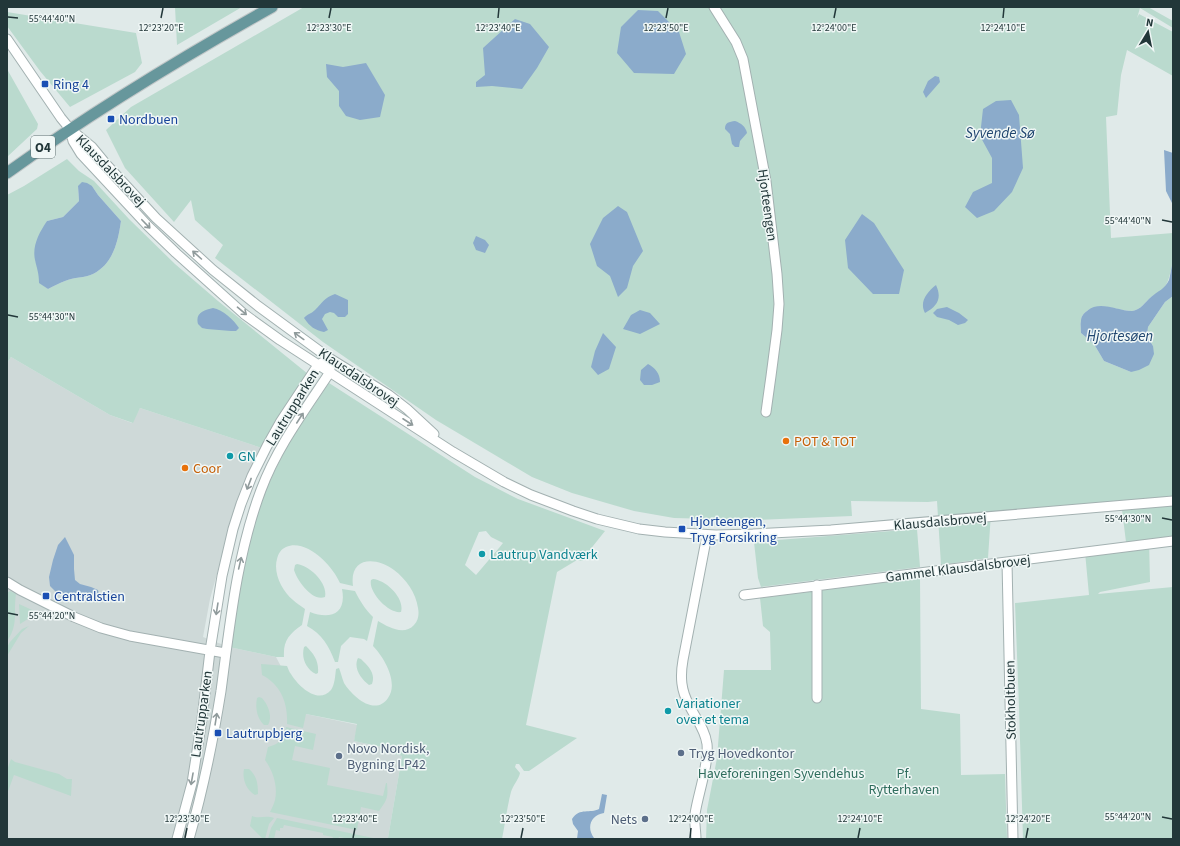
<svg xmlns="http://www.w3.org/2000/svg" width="1180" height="846" viewBox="0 0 1180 846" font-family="'Source Sans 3',sans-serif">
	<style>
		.built { fill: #ced9d8 }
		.green { fill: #badace; fill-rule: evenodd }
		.water { fill: #8babcb }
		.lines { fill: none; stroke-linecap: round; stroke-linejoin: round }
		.minor-casing { stroke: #a3b1b1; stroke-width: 11 }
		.major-casing { stroke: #c1c7c8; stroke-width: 13 }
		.minor { stroke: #fff; stroke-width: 9 }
		.major { stroke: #67979c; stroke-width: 11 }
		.oneway { stroke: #909b9c }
		.ticks { fill: none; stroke: #223739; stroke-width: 1.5 }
		.transit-dot { fill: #1a4fb4; stroke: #f0f7f6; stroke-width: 1.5 }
		.food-dot { fill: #e8710a; stroke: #f0f7f6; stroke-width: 1.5 }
		.culture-dot { fill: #0f9aa8; stroke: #f0f7f6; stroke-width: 1.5 }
		.service-dot { fill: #5c6f8a; stroke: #f0f7f6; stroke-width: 1.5 }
		.labels { text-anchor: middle; stroke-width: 3; stroke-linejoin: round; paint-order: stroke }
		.shield { fill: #f0f7f6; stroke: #607172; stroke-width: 1 }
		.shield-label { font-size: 13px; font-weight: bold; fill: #223739 }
		.transit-label { font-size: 14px; fill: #164399; stroke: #f0f7f6; text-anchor: start }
		.street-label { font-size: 14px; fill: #223739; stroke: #f0f7f6 }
		.food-label { font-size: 14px; fill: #c56008; stroke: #f0f7f6; text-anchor: start }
		.culture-label { font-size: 14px; fill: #0d838f; stroke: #f0f7f6; text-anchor: start }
		.service-label { font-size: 14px; fill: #4e5e75; stroke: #f0f7f6; text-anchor: start }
		.park-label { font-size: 14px; fill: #2f6d5d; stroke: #f0f7f6 }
		.water-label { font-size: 15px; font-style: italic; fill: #214770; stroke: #f0f7f6 }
		.ticks-label { font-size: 10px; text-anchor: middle; fill: #223739; stroke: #f0f7f6; stroke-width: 3; stroke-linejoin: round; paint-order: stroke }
	</style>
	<rect width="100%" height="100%" fill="#e0eae9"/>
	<path class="built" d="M11,357L110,415L132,423L140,408L262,448L228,534L210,599L203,637L229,647L276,657L306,714L358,725L354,741L387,748L386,752L402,756L388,838L7,839V363Z"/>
	<path class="green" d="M175,7H242L177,45Z
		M304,7H1148L1173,21V28L1140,8L1137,18L1139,14L1173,32V76L1127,50L1121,75L1117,115L1106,117L1111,238L1173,233V264L1172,265C1170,273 1169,282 1164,288C1161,292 1155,294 1151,297C1145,302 1141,310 1132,311C1117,311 1101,301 1087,311C1084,313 1081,316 1081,321C1080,324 1081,329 1081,333L1094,344L1104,361L1131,372L1153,346L1147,336L1148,327L1165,302L1173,296V536L1149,539L1150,582L1100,592L1098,594L1173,587V839H1023L1019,707L1015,603L1089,595L1085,552L1126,542L1121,502L991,513L988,558L941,565L937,501L928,502L851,501L852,516L753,520L674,518L634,511L572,493L532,477L436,420L323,342L215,258L223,245L195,220L191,200L174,222L125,168L106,130L131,107Z
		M7,12L136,33L142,63L135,72L70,107L40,71L7,26Z
		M7,69L38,124L37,129L7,157Z
		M67,159L79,171L94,181L129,219L175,264L218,301L308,374L262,448L140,408L133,423L110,415L11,357L7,363V195L24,186ZM92,186L98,195L121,221C118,242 113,264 93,274C85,278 74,277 65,281C59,283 54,286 48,289L39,282V272L35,259L47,221L63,217L79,201L78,187Z
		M329,383L475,477L518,499L605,531L585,556L583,561L577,560L557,572L526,725L577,738L529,771H524L519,764H516L515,767L520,773C519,779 513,785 511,792C507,807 505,824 502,839H386L388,838L402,756L386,752L387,748L354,741L357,724L306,714L303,728L287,724C288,703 281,685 262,675L261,664L287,666C288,668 289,672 291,674C298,686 318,705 331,690C335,684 335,676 336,669L339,668C341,673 342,678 344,683C352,696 375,717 388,698C399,683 384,657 373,646L378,621C388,627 404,636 414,625C419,620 419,613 418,608C416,593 406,579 394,570C375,556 349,557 353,586L340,583C333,566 306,538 286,547C281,549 278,554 277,559C273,573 282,591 293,600C296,603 301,606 305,609L302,625C289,634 283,641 284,657H276L229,647L243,566L253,523L265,491L289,442ZM486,531L491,537L503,543L499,548L476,575L465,565L479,532Z
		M917,529L920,567L761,587L758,578L754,542Z
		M297,564C310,566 328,583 325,597C312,602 297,580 294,570L295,565Z
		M920,578L921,709L960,714L961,775L1005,774L1007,839H706L707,810L717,758L724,670H771L770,632L763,626L760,598Z
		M373,579C386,580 405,598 401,612C389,614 368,592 371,580Z
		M342,589L355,591C360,601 365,609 373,617L367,641L364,639L350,637L341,646L338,662H335C329,646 322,634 307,626L310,612C330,620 347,614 342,589Z
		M10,591L16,594C13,612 19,624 7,641V593Z
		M19,604L43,615L31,617L20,624Z
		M29,626L21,633L7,656V647L10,642L22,629Z
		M306,646C314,654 319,661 318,673L316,674C306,669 301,658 304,647Z
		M358,658L361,659C368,666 376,673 372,684L369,685C361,679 353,668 358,658Z
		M259,697L262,698C268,705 273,716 268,725H264C257,718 255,708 257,698Z
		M286,727L316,734L313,750L295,746L292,760L330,768L327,785L383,796L386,783H387C388,797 388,799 379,811L361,807L357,830L270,812C272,808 274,804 275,800C278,786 273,771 265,760L268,747C279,744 284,740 286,727Z
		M11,759L15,762L59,774L67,779H72L71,796L14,775L7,794V770Z
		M244,769H249C257,776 258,784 258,794L255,795C246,790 242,779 244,769Z
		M252,816C260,819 265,815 274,818L269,824L265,839H263L250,826Z
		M277,818L378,839H350L339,837L338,839H332L333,837L323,835V833L284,825L283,828H280V831L276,830L274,839H268L271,828Z"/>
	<path class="water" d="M638,10L658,11L679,32L686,54L674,74L634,73L617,53L621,27Z
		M515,19L530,24L549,47L537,68L522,89L492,86L476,87V82L485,75L483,48Z
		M366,63L385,95L380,117L360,120L346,116L339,106V91L327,77L326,64L343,67Z
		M935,76L939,77L940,82L926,98L923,92L928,81Z
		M1011,100L1019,115L1023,168L1012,192L994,211L977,218L965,207L973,192L992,183V158L980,136L983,109L996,101Z
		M735,121C741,123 746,127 747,133L740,141L739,147H735L732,144L730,134L725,129C725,122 729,122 735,121Z
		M1164,150L1173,153V205L1166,191Z
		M82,182L87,183L92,186L98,195L121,221C118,242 113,264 93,274C85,278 74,277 65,281C59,283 54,286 48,289L39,283C39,273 37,269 35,260C32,246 39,233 47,221L63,217L79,201L78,186Z
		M618,206L627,212L643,251L633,266L627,288L618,297L610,276L597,266L590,244L603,218Z
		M862,214L874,223L904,270L899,294H873L848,268L845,240Z
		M476,236L485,240L489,245L485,253L476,250L473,243Z
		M1173,264V296L1165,302L1148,327L1147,336L1153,346L1154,354L1149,365L1139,370L1131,372L1104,361L1094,344L1081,333C1081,329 1080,324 1081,321C1081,316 1084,313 1087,311C1100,300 1117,311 1132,311C1141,310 1145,302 1151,297C1158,291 1165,289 1169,280C1170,276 1171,270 1172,265Z
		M936,285C942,298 938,306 925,313C919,302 927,292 936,285Z
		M335,294L348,300V314L345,317H338L334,313L330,312L325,314L322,319L328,330L324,332C315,330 310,327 304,318C307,314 311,314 315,310C323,302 324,298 335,294Z
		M947,307L959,313L968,320L965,323L958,325L949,320L937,317L933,313L937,309Z
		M213,308C223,310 234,320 239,328L236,331H231L207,329L202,328L198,324C195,313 204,310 213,308Z
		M640,310L650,313L660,324L640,334L623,329L631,315Z
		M603,333L616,347L609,369L598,375L591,367L595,351Z
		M648,364C655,368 660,373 660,382L652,385H644L640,380L641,370Z
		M65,537L74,555V569L75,580L80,584L91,587L98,590L99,594L98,598L93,601L57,593L50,586L49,577L53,560L58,545Z
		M602,794L607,795L604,813C591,815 586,827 594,838L593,839H577L578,831L573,824L572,819C580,807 590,814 599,809Z"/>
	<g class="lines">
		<defs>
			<path id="minor" d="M714,7L736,42L743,59L766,181L777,274L779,304L777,330L771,376L766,412
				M7,39L61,118L70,129L92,147L106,164L156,218L213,270L258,306L329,358L389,395L407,409L434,434
				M70,129L73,141L81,154L148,226L176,253L244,314L280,340L453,452L504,482L531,495L573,511L597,519L639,529L665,532L716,535L753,534L831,530L1173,501
				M1007,562L1013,839
				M7,582L20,590L74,617L101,628L130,636L225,653
				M817,585V698
				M744,595L1173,541
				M177,839L192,783L202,719L210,651L222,576L233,529L241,504L252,476L267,446L281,421L318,365L323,362
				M189,839C203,790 213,741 221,691C230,623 237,554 261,490C277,447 305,410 330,372V367
				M696,839C696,831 694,822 695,814C698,794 709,764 707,744C705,729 696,719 689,705C681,690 680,677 683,660L707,535"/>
			<path id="major" d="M7,173C92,112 181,58 272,7"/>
		</defs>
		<use href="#minor" class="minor-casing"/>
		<use href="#major" class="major-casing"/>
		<use href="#minor" class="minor"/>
		<use href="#major" class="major"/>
	</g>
	<defs><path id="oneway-shaft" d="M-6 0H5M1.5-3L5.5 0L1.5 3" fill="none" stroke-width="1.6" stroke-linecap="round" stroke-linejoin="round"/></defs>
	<g class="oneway">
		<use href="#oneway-shaft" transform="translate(146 224) rotate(46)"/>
		<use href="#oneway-shaft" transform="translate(197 255) rotate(-138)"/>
		<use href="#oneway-shaft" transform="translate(242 311) rotate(40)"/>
		<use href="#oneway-shaft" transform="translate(299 336) rotate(-144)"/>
		<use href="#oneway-shaft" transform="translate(300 418) rotate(-57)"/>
		<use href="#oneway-shaft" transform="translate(408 422) rotate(33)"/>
		<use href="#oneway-shaft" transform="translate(249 484) rotate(111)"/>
		<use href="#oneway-shaft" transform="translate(240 563) rotate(-77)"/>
		<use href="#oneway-shaft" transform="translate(217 609) rotate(99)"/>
		<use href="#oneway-shaft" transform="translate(216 719) rotate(-81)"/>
		<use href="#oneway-shaft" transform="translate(192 779) rotate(100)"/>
	</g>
	<path class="ticks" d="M8,17L18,18M161,18L163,8M329,18L331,8M498,18L499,8M666,18L668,8M834,18L836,8M1003,18L1004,8M1162,220L1172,222M8,315L18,317M1162,518L1172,520M8,613L18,615M1162,817L1172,819M185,838L187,828M353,838L355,828M521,838L523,828M690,838L691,828M858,838L860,828M1026,838L1028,828"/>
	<g class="transit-dot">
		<rect x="41" y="80" width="8" height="8" rx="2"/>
		<rect x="107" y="115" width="8" height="8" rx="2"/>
		<rect x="678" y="525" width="8" height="8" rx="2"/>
		<rect x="42" y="592" width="8" height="8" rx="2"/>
		<rect x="214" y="729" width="8" height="8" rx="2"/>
	</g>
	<g class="food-dot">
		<circle cx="786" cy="441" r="4"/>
		<circle cx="185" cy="468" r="4"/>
	</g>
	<g class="culture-dot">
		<circle cx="230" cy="456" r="4"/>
		<circle cx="482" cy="554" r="4"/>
		<circle cx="668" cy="711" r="4"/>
	</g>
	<g class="service-dot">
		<circle cx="681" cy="753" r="4"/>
		<circle cx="339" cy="756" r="4"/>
		<circle cx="645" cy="819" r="4"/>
	</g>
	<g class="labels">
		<rect class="shield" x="31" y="136" width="24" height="22" rx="3"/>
		<g class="shield-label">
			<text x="43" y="152">O4</text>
		</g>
		<g class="transit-label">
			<text x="53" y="89">Ring 4</text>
			<text x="119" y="124">Nordbuen</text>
			<text x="690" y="526">Hjorteengen,<tspan x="690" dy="16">Tryg Forsikring</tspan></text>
			<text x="54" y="601">Centralstien</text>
			<text x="226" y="738">Lautrupbjerg</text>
		</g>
		<g class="street-label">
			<text transform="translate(111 170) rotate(46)" y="5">Klausdalsbrovej</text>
			<text transform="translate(768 205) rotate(82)" y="5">Hjorteengen</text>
			<text transform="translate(359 377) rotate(34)" y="5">Klausdalsbrovej</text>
			<text transform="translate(292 407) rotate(-58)" y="5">Lautrupparken</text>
			<text transform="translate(940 521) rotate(-5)" y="5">Klausdalsbrovej</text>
			<text transform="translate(958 568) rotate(-7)" y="5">Gammel Klausdalsbrovej</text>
			<text transform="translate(1010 700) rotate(-91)" y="5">Stokholtbuen</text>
			<text transform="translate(201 714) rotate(-82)" y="5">Lautrupparken</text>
		</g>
		<g class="food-label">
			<text x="794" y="446">POT &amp; TOT</text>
			<text x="193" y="473">Coor</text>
		</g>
		<g class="culture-label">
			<text x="238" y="461">GN</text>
			<text x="490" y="559">Lautrup Vandværk</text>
			<text x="676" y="708">Variationer<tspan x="676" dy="16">over et tema</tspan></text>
		</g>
		<g class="service-label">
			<text x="347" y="753">Novo Nordisk,<tspan x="347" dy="16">Bygning LP42</tspan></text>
			<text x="689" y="758">Tryg Hovedkontor</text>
			<text x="637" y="824" text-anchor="end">Nets</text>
		</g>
		<g class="park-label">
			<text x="781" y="778">Haveforeningen Syvendehus</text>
			<text x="904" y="778">Pf.<tspan x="904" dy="16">Rytterhaven</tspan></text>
		</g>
		<g class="water-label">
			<text x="1000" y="138">Syvende Sø</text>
			<text x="1120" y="341">Hjortesøen</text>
		</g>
	</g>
	<g class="ticks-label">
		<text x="52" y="22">55°44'40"N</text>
		<text x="161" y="31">12°23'20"E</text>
		<text x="329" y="31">12°23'30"E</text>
		<text x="498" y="31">12°23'40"E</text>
		<text x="666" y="31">12°23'50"E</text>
		<text x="834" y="31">12°24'00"E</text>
		<text x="1003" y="31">12°24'10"E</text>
		<text x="1128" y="224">55°44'40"N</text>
		<text x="52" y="320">55°44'30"N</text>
		<text x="1128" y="522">55°44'30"N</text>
		<text x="52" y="619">55°44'20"N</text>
		<text x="1128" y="820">55°44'20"N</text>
		<text x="187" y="822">12°23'30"E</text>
		<text x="355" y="822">12°23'40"E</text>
		<text x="523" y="822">12°23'50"E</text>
		<text x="691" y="822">12°24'00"E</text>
		<text x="860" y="822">12°24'10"E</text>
		<text x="1028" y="822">12°24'20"E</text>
	</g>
	<rect width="1180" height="846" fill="none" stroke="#223739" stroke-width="16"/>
	<g transform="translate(1148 32) rotate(10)" stroke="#f0f7f6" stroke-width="3" paint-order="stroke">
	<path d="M0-3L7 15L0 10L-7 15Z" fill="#223739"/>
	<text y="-6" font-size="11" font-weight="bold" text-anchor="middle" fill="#223739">N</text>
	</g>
</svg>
